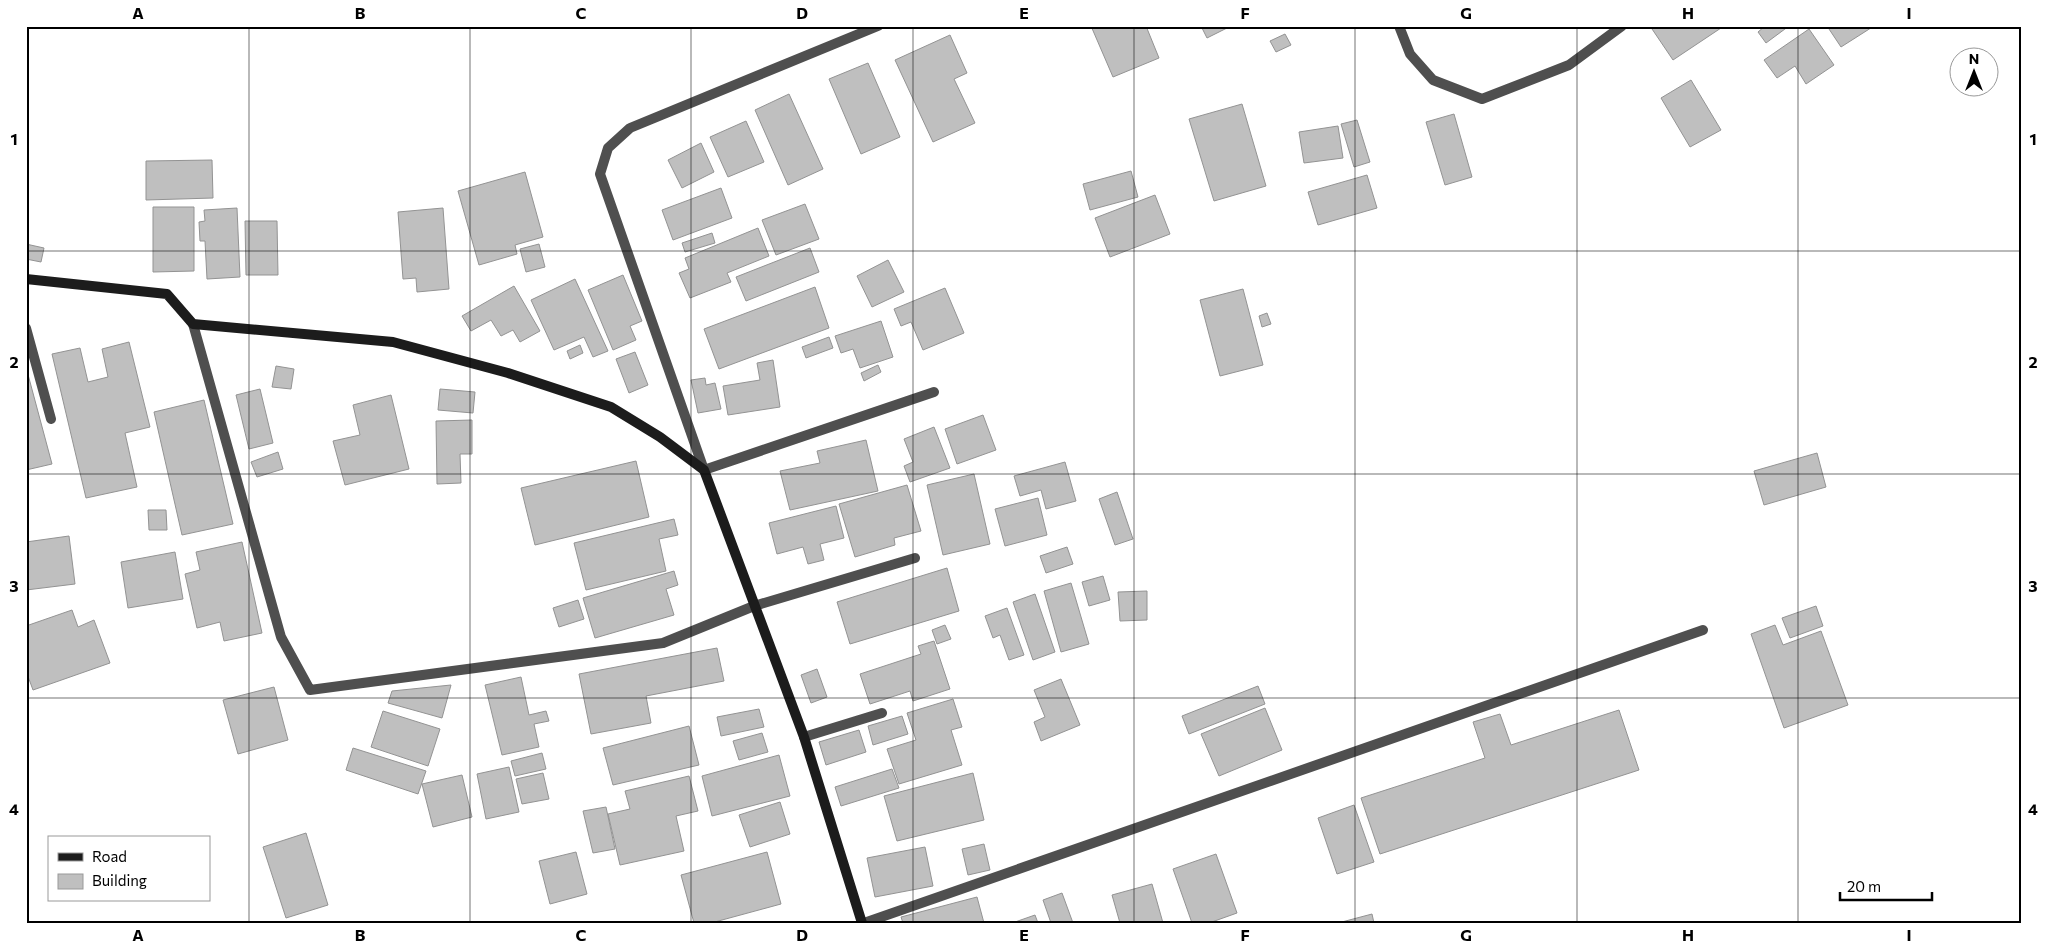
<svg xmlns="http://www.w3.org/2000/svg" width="2047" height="949" viewBox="0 0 2047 949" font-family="Commissioner,sans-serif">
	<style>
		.building { fill: #bfbfbf; stroke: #939393 }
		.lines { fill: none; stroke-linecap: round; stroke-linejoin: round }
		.street { stroke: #4f4f4f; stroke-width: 10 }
		.secondary { stroke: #1c1c1c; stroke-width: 10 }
		.grid { fill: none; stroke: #000; stroke-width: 1; stroke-opacity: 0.55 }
		.neatline { fill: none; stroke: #000; stroke-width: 2 }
		.grid-label { font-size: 16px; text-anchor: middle; font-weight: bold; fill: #000 }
	</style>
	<rect width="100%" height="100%" fill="#fff"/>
	<path class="building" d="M1091,26H1146L1159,58L1113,77Z
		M1201,26H1231L1207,38Z
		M1650,26H1724L1673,60Z
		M1765,26H1789L1766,43L1758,32Z
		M1827,26H1874L1841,47Z
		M1809,29L1834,65L1806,84L1795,66L1777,78L1764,60Z
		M1285,34L1291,45L1276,52L1270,41Z
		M950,35L967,73L954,79L975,123L933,142L895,60Z
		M868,63L900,137L861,154L829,79Z
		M1691,80L1721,130L1690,147L1661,98Z
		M789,94L823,169L788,185L755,110Z
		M1242,104L1266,186L1214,201L1189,119Z
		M1454,114L1472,177L1445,185L1426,122Z
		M1357,120L1370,162L1354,167L1341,124Z
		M746,121L764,162L728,177L710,137Z
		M1338,126L1343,158L1304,163L1299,132Z
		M701,143L714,172L682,188L668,160Z
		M212,160L213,198L146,200V161Z
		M1131,171L1138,197L1090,210L1083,184Z
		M525,172L543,237L515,245L517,254L479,265L458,191Z
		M1367,175L1377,208L1318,225L1308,192Z
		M721,188L732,218L673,240L662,210Z
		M1155,195L1170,234L1110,257L1095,218Z
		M805,204L819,239L776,255L762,220Z
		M153,207H194V271L153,272Z
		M237,208L240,277L207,279L205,241H200L199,222L205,221L204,210Z
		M443,208L449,289L417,292L416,278L403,279L398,212Z
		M245,221H277L278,275H246Z
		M758,228L769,256L727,273L731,282L690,298L679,273L689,269L685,258Z
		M712,233L715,243L685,252L682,243Z
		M26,244L44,248L41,262L26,259Z
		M539,244L545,267L526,272L520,249Z
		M810,248L819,272L746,301L736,277Z
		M888,260L904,292L872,307L857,276Z
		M623,275L642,321L630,326L636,340L613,350L588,290Z
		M575,279L608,351L593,357L584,337L554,350L531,300Z
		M514,286L540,331L520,342L513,330L501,336L491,320L471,331L462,316Z
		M815,287L829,328L719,369L704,329Z
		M945,288L964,333L923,350L911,322L901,326L894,309Z
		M1243,289L1263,365L1220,376L1200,300Z
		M1267,313L1271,324L1262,327L1259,316Z
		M881,321L893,357L860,368L853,349L841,353L835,336Z
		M829,337L833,348L806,358L802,347Z
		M129,342L150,427L125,433L137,487L86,498L52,354L80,348L88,382L108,377L102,349Z
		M580,345L583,353L570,359L567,351Z
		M635,352L648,385L629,393L616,359Z
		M773,360L780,407L728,415L723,386L760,380L757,363Z
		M878,365L881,372L864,381L861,373Z
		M276,366L294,369L291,389L272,387Z
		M26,367L52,464L26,470Z
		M705,378L706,385L715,383L721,409L698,413L691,380Z
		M260,389L273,443L249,449L236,395Z
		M440,389L475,392L473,413L438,410Z
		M391,395L409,469L345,485L333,441L360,435L353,405Z
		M204,400L233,524L182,535L154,412Z
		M983,415L996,450L957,464L945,429Z
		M472,420V454H460L461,483L437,484L436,421Z
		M934,427L950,468L910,482L904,466L913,462L904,439Z
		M866,440L878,491L790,510L780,471L820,463L817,451Z
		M278,452L283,469L257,477L251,462Z
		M1817,453L1826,487L1764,505L1754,471Z
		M636,461L649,517L535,545L521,488Z
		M1065,462L1076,501L1046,509L1041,490L1020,496L1014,476Z
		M974,474L990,544L943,555L927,485Z
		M907,485L921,531L894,538L895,545L855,557L839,504Z
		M1117,492L1133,539L1115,545L1099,499Z
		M1038,498L1047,535L1005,546L995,509Z
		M836,506L844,538L820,544L824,560L808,564L803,547L777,554L769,523Z
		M148,510H166L167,530H149Z
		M674,519L678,535L659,539L666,571L586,590L574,543Z
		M69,536L75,584L26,590V542Z
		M242,542L262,633L224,641L220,622L197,628L185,574L200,570L196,552Z
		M1067,547L1073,564L1046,573L1040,556Z
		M175,552L183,599L128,608L121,562Z
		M947,568L959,611L850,644L837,602Z
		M674,571L678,585L666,589L674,615L595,638L583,598Z
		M1103,576L1110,600L1089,606L1082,582Z
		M1071,583L1089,644L1061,652L1044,591Z
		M1147,591V620L1120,621L1118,592Z
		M1035,594L1055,652L1033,660L1013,602Z
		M578,600L584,619L559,627L553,608Z
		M1816,606L1823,626L1790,638L1782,618Z
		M1007,608L1024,655L1009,660L1000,635L993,638L985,616Z
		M72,610L78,627L94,620L110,663L33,690L26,671V626Z
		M945,625L951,639L937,644L932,630Z
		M1775,625L1783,645L1821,631L1848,705L1784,728L1751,634Z
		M934,641L950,689L913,701L910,691L870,704L860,674L921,654L918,646Z
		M717,648L724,681L646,696L651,723L591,734L579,674Z
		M817,669L827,697L811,703L801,675Z
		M521,677L529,715L546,711L549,721L534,724L539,747L502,755L485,685Z
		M1061,679L1080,725L1041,741L1034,722L1045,717L1034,690Z
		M451,685L442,718L388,703L392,691Z
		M1258,686L1265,704L1189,734L1182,716Z
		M274,687L288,740L238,754L223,700Z
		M953,699L962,727L951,730L962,765L899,784L887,749L916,740L907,713Z
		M1265,708L1282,750L1219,776L1201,734Z
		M759,709L764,727L721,736L717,717Z
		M1619,710L1639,770L1380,854L1361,798L1485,758L1473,722L1500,714L1511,745Z
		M383,711L440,729L428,766L371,747Z
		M902,716L908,734L873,745L868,726Z
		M689,726L699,765L613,785L603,748Z
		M859,730L866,752L826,765L819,742Z
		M762,733L768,752L739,760L733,741Z
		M353,748L426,771L418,794L346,770Z
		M542,753L546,769L515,776L511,761Z
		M779,755L790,796L712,816L702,776Z
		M509,767L519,812L486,819L477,774Z
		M892,769L899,788L841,806L835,787Z
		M543,773L549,799L522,804L516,779Z
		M973,773L984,820L897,841L884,796Z
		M462,775L472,817L433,827L422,784Z
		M689,776L698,811L676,816L684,851L620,865L608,814L630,809L625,791Z
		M780,802L790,834L750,847L739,815Z
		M1354,805L1374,862L1337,874L1318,818Z
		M606,807L615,849L593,853L583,811Z
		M306,833L328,905L286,918L263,847Z
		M984,844L990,870L968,875L962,849Z
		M925,847L933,886L875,897L867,858Z
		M576,852L587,894L550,904L539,861Z
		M767,852L781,904L711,923H694L681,875Z
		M1216,854L1237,913L1209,923H1192L1173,869Z
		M1152,884L1163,923H1120L1112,895Z
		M1062,893L1073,923H1051L1043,900Z
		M977,897L984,923H903L901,917Z
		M1372,914L1374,923H1338Z
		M1035,915L1038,923H1015V922Z"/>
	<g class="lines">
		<path class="street" d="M878,26L630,128L608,148L600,174L704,470L934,392
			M1399,26L1410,54L1433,80L1482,99L1569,65L1622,26
			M193,324L281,637L310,690L663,643L754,606L915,558
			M26,328L51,419
			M804,737L882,713
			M864,923L1703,630"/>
		<path class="secondary" d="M26,279L167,294L193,324L393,342L508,373L611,407L660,437L704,470L804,737L862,923"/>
	</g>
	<path class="grid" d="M249,26V923M470,26V923M691,26V923M913,26V923M1134,26V923M1355,26V923M1577,26V923M1798,26V923M26,251H2021M26,474H2021M26,698H2021"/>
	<rect width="2047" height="949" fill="none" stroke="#ffffff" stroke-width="55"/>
	<rect x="48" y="836" width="162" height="65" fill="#ffffff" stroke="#999999"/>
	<rect x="58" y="853" width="25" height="8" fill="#1c1c1c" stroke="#999999"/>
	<text x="92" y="862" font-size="15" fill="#000000">Road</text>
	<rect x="58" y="874" width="25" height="15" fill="#bfbfbf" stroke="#999999"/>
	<text x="92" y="886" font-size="15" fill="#000000">Building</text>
	<g transform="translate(1974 72)"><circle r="24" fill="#ffffff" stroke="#999999"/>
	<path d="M0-4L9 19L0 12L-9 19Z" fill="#000000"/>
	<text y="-8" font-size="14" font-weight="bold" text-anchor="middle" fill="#000000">N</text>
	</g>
	<path d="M1840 892v8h92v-8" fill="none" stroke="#000000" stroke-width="2.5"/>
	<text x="1847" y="892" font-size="15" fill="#000000" stroke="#ffffff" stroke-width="4" paint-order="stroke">20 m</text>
	<rect x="28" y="28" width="1992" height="894" class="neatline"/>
	<g class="grid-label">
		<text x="138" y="19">A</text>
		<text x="360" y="19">B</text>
		<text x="581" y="19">C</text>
		<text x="802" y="19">D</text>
		<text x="1024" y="19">E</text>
		<text x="1245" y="19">F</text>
		<text x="1466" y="19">G</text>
		<text x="1688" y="19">H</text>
		<text x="1909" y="19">I</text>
		<text x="14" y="145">1</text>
		<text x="2033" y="145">1</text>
		<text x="14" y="368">2</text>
		<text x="2033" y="368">2</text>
		<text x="14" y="592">3</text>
		<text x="2033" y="592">3</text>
		<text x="14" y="815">4</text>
		<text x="2033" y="815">4</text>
		<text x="138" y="941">A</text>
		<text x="360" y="941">B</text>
		<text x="581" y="941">C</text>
		<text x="802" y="941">D</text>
		<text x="1024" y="941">E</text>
		<text x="1245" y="941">F</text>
		<text x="1466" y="941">G</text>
		<text x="1688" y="941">H</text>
		<text x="1909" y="941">I</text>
	</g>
</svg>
